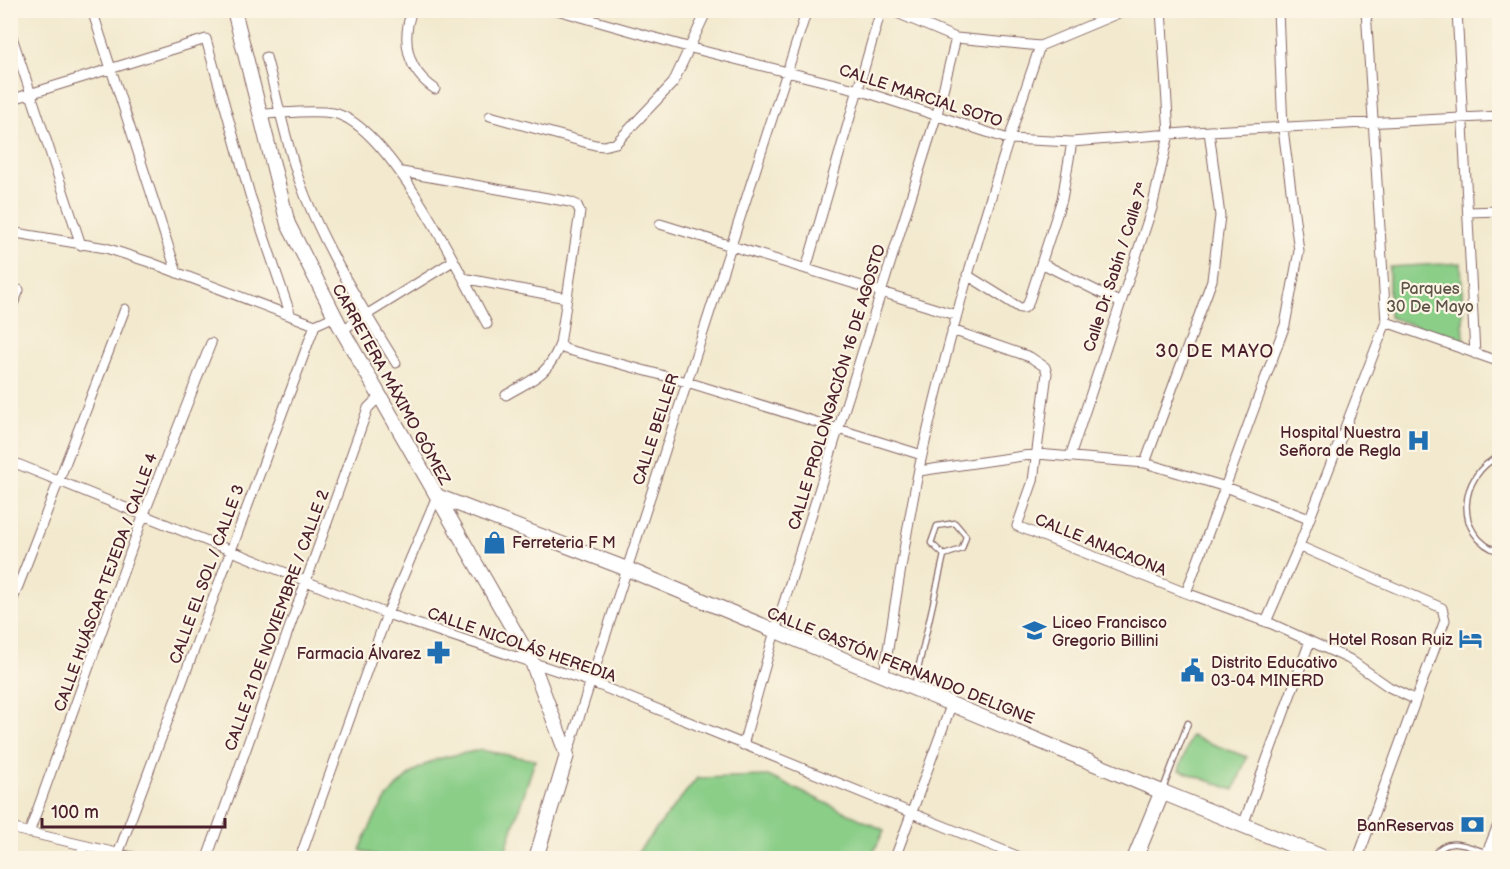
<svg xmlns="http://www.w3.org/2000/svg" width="1510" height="869" viewBox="0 0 1510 869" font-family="'Balsamiq Sans',sans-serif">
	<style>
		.green { fill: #8ace88; stroke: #6a765a; stroke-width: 1.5 }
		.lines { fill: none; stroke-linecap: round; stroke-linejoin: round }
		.lane-casing { stroke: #856664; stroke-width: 7 }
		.street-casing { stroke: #856664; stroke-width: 11 }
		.secondary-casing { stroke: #856664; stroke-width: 16 }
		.primary-casing { stroke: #856664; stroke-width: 17 }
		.lane { stroke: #fff; stroke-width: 4.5 }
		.street { stroke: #fff; stroke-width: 9 }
		.secondary { stroke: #fff; stroke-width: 14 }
		.primary { stroke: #fff; stroke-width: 15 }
		.labels { text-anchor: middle; stroke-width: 4.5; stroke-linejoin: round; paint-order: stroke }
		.street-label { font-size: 16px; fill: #4a1f2b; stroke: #fcf5e5 }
		.park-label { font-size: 16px; fill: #5d5447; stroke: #fcf5e5 }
		.poi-label { font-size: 16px; fill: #4a1f2b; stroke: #fcf5e5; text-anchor: end }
		.neighbourhood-label { font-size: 18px; letter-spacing: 1.5px; fill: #4a1f2b; stroke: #fcf5e5 }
	</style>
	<rect width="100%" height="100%" fill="#fcf5e5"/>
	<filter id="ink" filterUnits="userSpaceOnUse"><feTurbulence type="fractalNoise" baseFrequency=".0167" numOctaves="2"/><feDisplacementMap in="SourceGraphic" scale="12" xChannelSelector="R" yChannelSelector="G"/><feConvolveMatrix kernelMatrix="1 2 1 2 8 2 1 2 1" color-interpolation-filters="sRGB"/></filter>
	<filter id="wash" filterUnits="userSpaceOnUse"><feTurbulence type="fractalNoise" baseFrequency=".008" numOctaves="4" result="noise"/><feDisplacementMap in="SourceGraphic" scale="24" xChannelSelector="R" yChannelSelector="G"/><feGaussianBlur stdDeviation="1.35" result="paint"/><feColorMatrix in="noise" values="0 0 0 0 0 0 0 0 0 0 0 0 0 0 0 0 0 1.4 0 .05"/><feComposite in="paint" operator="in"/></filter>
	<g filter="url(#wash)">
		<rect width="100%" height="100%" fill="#f2e9ce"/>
		<path class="green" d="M1461,263L1464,342L1389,317V267Z
			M1191,736L1247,757L1234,790L1179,770Z
			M480,750L535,760L503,858H383L360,850C375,812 392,781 430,762C445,755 464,754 480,750Z
			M768,776L884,830L871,858H633L697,778Z"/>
	</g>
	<g filter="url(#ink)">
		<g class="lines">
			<defs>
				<path id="lane" d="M1500,456C1458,474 1453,537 1500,552
					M955,523L966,536L962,549L944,555L931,543L937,526Z
					M914,687L944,555
					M1163,789L1188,723
					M1432,858C1446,834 1467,846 1487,853"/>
				<path id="street" d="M92,10L177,273
					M412,10C401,41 407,70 435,89
					M557,10L691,48L859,90L1008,139L1072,142L1209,131L1500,116
					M890,10L956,38L1040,46L1126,10
					M1457,10L1475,354
					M10,31L81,245
					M266,57C277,97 285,138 298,177C321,242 360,304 396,363
					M10,100L206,39L250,195L291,316
					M259,114C282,114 310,109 333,113C388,123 461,274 487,324
					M490,116L595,145L604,146L616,143L673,83L707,10
					M402,172L570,202L577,205L580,212L560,344C548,376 533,379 506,395
					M1468,212L1500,211
					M660,224L956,315
					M10,232L106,248L149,262L315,325
					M1043,264L1119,302
					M806,269L881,10
					M967,275L1020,308H1024L1028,304L1062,199L1072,142
					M463,278L566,298
					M10,311L19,290
					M1386,322L1500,362
					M342,330L453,261
					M952,330L1030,357L1045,367L1047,373L1033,481L1017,526L1186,593L1272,624L1349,659L1389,687L1414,699
					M560,344L565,349L687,382L922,455
					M1070,457L1152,208L1169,134L1161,10
					M10,461L387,614L591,682L1022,858
					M1145,463L1212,280L1220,216L1209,131
					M919,471L1037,454L1145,463L1226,487L1309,519
					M1299,546L1442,608L1445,620L1358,858
					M1186,593L1285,325L1299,251L1283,129L1278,10
					M10,607L125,309
					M1266,622L1299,546L1386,322L1366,10
					M884,674C896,601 906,527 922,455C953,316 994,180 1040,46
					M743,745L775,631L937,114L956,38
					M567,755L807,10
					M1243,825L1310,641
					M10,828L138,858
					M29,833L144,514L211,343
					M118,854L315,325L335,316
					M80,858L83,846
					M207,858L368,408L380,396
					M300,858L387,614L437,496
					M895,858L952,703"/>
				<path id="secondary" d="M234,10L288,224L342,330L532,662L567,755L536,858
					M437,496L627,569L1162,792"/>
				<path id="primary" d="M1135,858L1162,792L1324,858
					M1488,858L1500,828"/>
			</defs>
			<use href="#lane" class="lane-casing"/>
			<use href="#street" class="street-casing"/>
			<use href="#secondary" class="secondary-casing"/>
			<use href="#primary" class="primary-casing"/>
			<use href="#lane" class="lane"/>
			<use href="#street" class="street"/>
			<use href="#secondary" class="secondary"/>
			<use href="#primary" class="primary"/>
		</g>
	</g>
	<defs>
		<symbol id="hospital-bare" viewBox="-9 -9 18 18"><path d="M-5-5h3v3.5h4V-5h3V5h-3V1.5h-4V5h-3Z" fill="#1f6fb2" stroke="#fcf5e5" stroke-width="2.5" paint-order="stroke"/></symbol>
		<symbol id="shop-bare" viewBox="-9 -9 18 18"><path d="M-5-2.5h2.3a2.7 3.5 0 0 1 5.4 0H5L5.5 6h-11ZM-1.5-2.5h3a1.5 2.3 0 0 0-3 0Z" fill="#1f6fb2" stroke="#fcf5e5" stroke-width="2.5" paint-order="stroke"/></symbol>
		<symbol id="school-bare" viewBox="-9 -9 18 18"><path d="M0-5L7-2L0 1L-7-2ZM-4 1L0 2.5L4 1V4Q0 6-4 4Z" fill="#1f6fb2" stroke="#fcf5e5" stroke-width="2.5" paint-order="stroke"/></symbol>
		<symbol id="hotel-bare" viewBox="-9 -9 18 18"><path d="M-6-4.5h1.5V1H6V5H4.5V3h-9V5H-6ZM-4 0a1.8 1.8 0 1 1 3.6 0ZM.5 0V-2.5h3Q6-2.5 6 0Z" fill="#1f6fb2" stroke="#fcf5e5" stroke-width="2.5" paint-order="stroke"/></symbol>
		<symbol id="pharmacy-bare" viewBox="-9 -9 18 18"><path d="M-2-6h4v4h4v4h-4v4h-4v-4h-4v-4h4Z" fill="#1f6fb2" stroke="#fcf5e5" stroke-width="2.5" paint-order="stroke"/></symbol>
		<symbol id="civic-bare" viewBox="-9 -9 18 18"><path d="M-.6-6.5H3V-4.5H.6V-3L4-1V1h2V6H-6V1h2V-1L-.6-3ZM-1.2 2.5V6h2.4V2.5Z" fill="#1f6fb2" stroke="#fcf5e5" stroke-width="2.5" paint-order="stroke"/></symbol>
		<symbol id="bank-bare" viewBox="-9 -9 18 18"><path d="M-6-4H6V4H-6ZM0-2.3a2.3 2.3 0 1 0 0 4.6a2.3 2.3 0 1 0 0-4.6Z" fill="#1f6fb2" stroke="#fcf5e5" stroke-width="2.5" paint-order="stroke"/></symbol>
	</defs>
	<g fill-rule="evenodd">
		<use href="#hospital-bare" x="1402" y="424" width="33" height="33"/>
		<use href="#shop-bare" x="478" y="526" width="33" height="33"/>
		<use href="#school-bare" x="1018" y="614" width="33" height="33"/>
		<use href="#hotel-bare" x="1454" y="622" width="33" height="33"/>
		<use href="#pharmacy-bare" x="422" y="636" width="33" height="33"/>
		<use href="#civic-bare" x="1176" y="654" width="33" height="33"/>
		<use href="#bank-bare" x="1456" y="808" width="33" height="33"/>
	</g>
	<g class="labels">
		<g class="street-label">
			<text transform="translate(921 95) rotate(18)" y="6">CALLE MARCIAL SOTO</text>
			<text transform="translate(1115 267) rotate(-72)" y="6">Calle Dr. Sabín / Calle 7ª</text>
			<text transform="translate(392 384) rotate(61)" y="6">CARRETERA MÁXIMO GÓMEZ</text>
			<text transform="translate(836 387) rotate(-73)" y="6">CALLE PROLONGACIÓN 16 DE AGOSTO</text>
			<text transform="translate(655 429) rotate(-72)" y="6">CALLE BELLER</text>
			<text transform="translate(1101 544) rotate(22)" y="6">CALLE ANACAONA</text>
			<text transform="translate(206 574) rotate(-70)" y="6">CALLE EL SOL / CALLE 3</text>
			<text transform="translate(105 582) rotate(-70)" y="6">CALLE HUÁSCAR TEJEDA / CALLE 4</text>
			<text transform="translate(276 620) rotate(-70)" y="6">CALLE 21 DE NOVIEMBRE / CALLE 2</text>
			<text transform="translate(522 644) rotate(19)" y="6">CALLE NICOLÁS HEREDIA</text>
			<text transform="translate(901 665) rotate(22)" y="6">CALLE GASTÓN FERNANDO DELIGNE</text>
		</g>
		<g class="park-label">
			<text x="1430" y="294">Parques<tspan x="1430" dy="18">30 De Mayo</tspan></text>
		</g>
		<g class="poi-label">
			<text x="1401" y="438">Hospital Nuestra<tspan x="1401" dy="18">Señora de Regla</tspan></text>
			<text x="512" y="548" text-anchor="start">Ferreteria F M</text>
			<text x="1052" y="628" text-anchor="start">Liceo Francisco<tspan x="1052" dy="18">Gregorio Billini</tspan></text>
			<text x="1453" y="645">Hotel Rosan Ruiz</text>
			<text x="421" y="659">Farmacia Álvarez</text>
			<text x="1211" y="668" text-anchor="start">Distrito Educativo<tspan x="1211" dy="18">03-04 MINERD</tspan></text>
			<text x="1454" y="831">BanReservas</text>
		</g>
		<g class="neighbourhood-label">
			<text x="1215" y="357">30 DE MAYO</text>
		</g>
	</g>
	<rect width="1510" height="869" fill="none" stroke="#fcf5e5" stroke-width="36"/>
	<path d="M42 818v9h183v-9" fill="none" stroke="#4a1f2b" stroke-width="3"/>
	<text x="51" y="818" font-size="18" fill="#4a1f2b" stroke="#fcf5e5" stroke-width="4.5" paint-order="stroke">100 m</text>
</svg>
